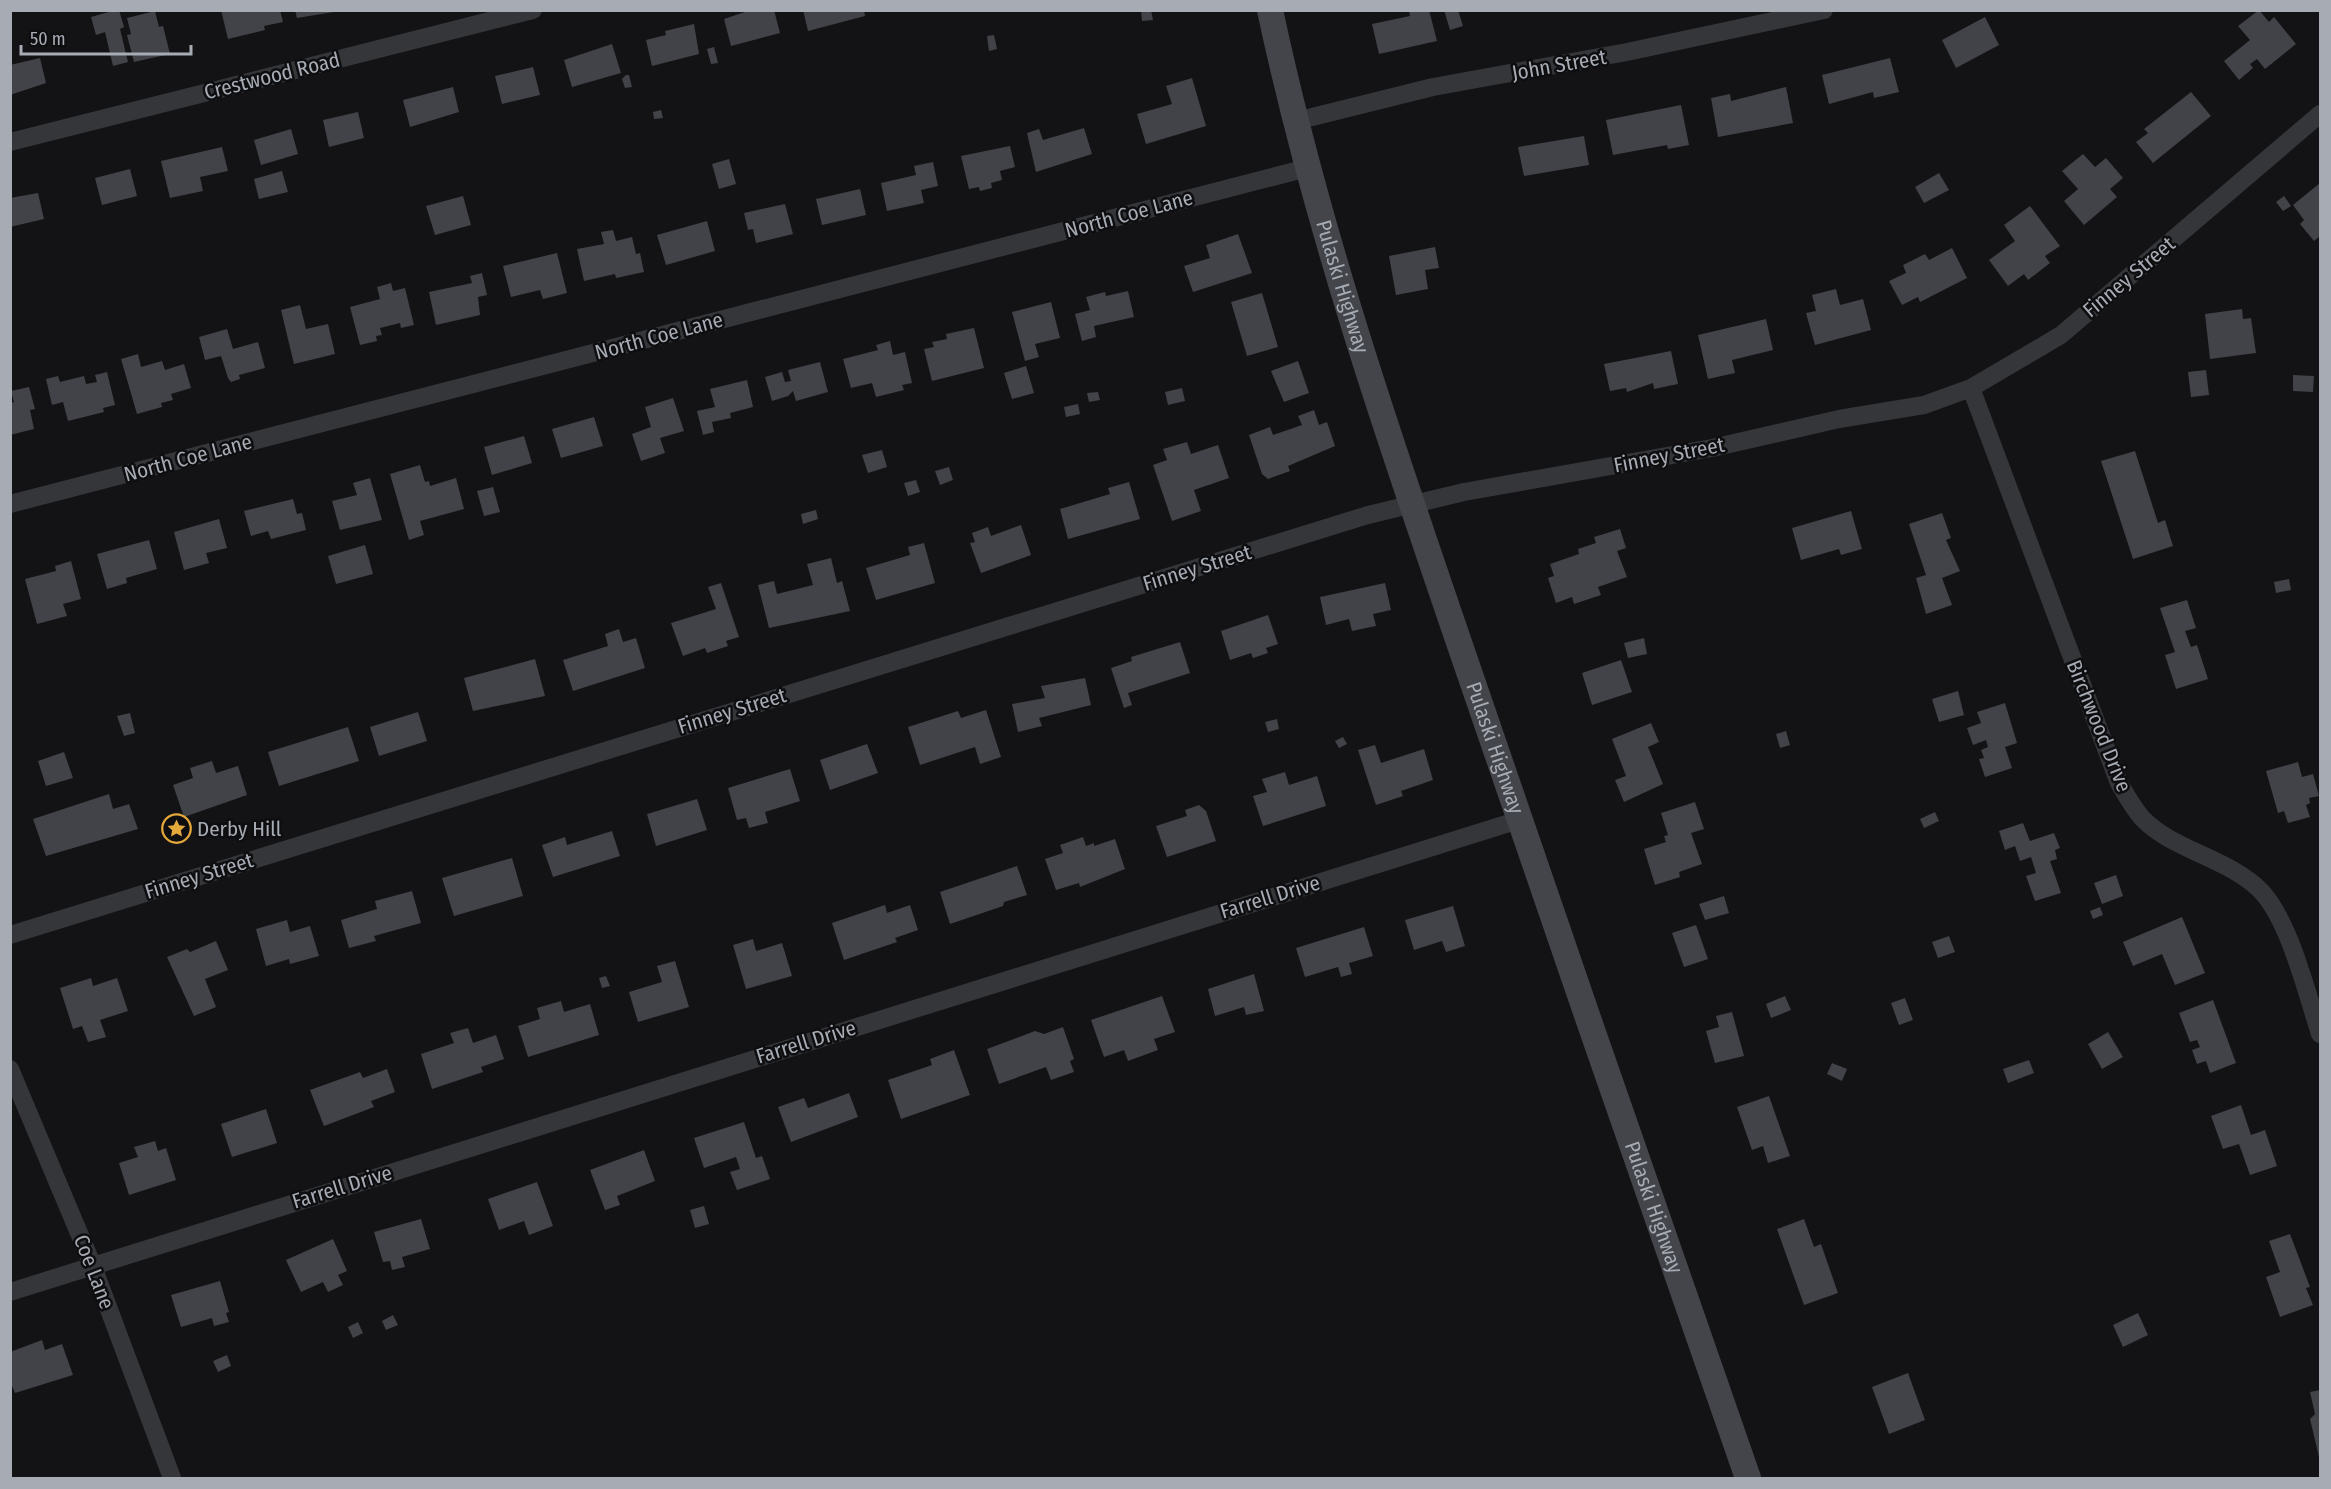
<svg xmlns="http://www.w3.org/2000/svg" width="2331" height="1489" viewBox="0 0 2331 1489" font-family="'Fira Sans Condensed',sans-serif">
	<style>
		.building { fill: #424348 }
		.lines { fill: none; stroke-linecap: round; stroke-linejoin: round }
		.minor { stroke: #35363a; stroke-width: 18 }
		.secondary { stroke: #43454a; stroke-width: 26 }
		.labels { text-anchor: middle; stroke-width: 5; stroke-linejoin: round; paint-order: stroke }
		.street-label { font-size: 21px; fill: #a6abb4; stroke: #0e0e10 }
		.poi-label { font-size: 21px; fill: #a6abb4; stroke: #0e0e10; text-anchor: start }
	</style>
	<rect width="100%" height="100%" fill="#131315"/>
	<path class="building" d="M116,10H119L124,27L120,29L128,62L113,66L105,32L96,35L91,17Z
		M221,10H280L283,22L264,26L265,30L228,39Z
		M295,10H340V11L297,18Z
		M751,10H774L780,33L731,46L724,19Z
		M803,10H864L865,16L808,31Z
		M1141,10H1151L1153,20L1142,21Z
		M1409,10H1429L1437,41L1379,54L1372,24L1410,16Z
		M1444,10H1458L1463,26L1450,30Z
		M2259,10L2269,22L2274,17L2296,44L2265,69L2257,59L2250,64L2253,68L2239,80L2224,61L2250,40L2238,26Z
		M155,11L159,27L163,26L170,54L134,62L127,35L131,34L127,18Z
		M1985,17L1999,45L1956,68L1942,40Z
		M694,24L699,54L652,66L646,40L666,35L665,31Z
		M994,35L997,49L989,51L987,36Z
		M612,44L621,73L572,87L564,60Z
		M714,47L718,63L711,64L707,49Z
		M40,58L46,83L10,95V65Z
		M1890,58L1899,92L1874,98L1873,92L1829,104L1822,75Z
		M533,67L540,95L502,104L495,76Z
		M626,75H629L632,87L625,88L622,79Z
		M1192,78L1206,126L1146,144L1137,114L1172,104L1166,86Z
		M453,87L459,112L410,127L403,100Z
		M1786,87L1793,123L1718,137L1711,98L1730,94L1731,101Z
		M2191,92L2211,116L2153,163L2136,142L2148,133L2144,129Z
		M1681,105L1689,145L1668,149L1667,145L1613,155L1606,120Z
		M661,110L663,118L654,119L653,112Z
		M358,112L364,138L329,147L323,120Z
		M1084,128L1092,154L1036,172L1027,133L1039,129L1043,140Z
		M291,129L298,154L261,165L254,140Z
		M1584,136L1589,165L1524,176L1518,147Z
		M1010,146L1015,167L1000,171L1002,180L991,183L992,188L980,191L979,187L969,189L961,156Z
		M222,147L228,171L200,177L203,191L170,198L161,161Z
		M2083,154L2095,167L2106,158L2123,178L2110,189L2117,197L2084,225L2064,201L2078,189L2062,171Z
		M729,159L736,184L719,189L712,164Z
		M933,162L938,186L921,190L924,203L887,211L881,183L916,175L914,166Z
		M130,169L137,196L102,205L95,178Z
		M282,171L288,192L259,199L254,179Z
		M1939,173L1949,190L1924,203L1915,187Z
		M2320,183V236L2314,241L2300,224L2304,220L2293,205Z
		M860,189L866,215L822,225L816,199Z
		M38,193L44,219L10,227V198Z
		M463,196L471,225L435,235L426,206Z
		M2284,196L2291,206L2283,211L2276,202Z
		M785,204L793,234L756,243L753,229L748,230L744,213Z
		M2030,206L2060,246L2045,256L2050,263L2028,280L2024,274L2008,286L1989,260L2015,241L2004,225Z
		M707,221L715,251L666,265L657,235Z
		M613,230L616,241L632,237L636,254L640,253L644,272L616,278L615,274L584,281L577,249L604,244L601,232Z
		M1238,234L1252,273L1193,292L1184,266L1210,258L1206,245Z
		M1435,247L1439,268L1425,270L1428,289L1396,295L1389,256Z
		M1952,248L1967,278L1920,302L1918,297L1902,305L1889,281L1906,273L1903,265L1925,254L1929,260Z
		M557,253L567,293L543,299L540,290L511,297L503,266Z
		M482,273L487,295L478,297L480,315L436,325L429,292L472,283L470,276Z
		M391,283L393,291L405,288L414,325L401,328L400,323L380,328L382,335L376,336L377,341L360,345L350,307L380,299L377,287Z
		M1836,289L1840,305L1863,299L1871,330L1815,345L1806,313L1816,311L1812,295Z
		M1128,291L1134,317L1094,326L1096,337L1082,341L1075,314L1090,310L1086,297L1105,292L1106,296Z
		M1262,293L1278,347L1247,356L1231,302Z
		M1051,302L1060,338L1035,344L1039,357L1025,361L1012,312Z
		M300,305L306,329L328,324L335,354L294,364L281,310Z
		M2242,309L2243,319L2251,318L2256,353L2210,359L2205,314Z
		M1766,319L1773,350L1732,360L1735,373L1708,379L1698,335Z
		M974,328L984,368L932,381L924,349L934,347L932,342L947,339L946,334Z
		M227,329L233,349L258,342L265,368L239,375L240,379L231,382L228,378L221,356L205,360L199,337Z
		M890,341L893,355L905,352L912,383L902,385L904,390L876,397L872,383L851,388L843,359L878,350L876,345Z
		M1671,351L1678,384L1654,389L1653,383L1627,392L1626,388L1610,391L1604,364Z
		M138,354L141,367L162,361L165,370L184,364L191,388L171,394L173,400L161,403L162,407L137,414L121,359Z
		M1298,361L1309,393L1284,402L1271,371Z
		M820,362L828,392L796,401L793,391L788,396L772,401L765,377L782,372L785,382L791,381L788,370Z
		M1026,366L1034,393L1012,399L1004,373Z
		M2206,370L2209,395L2191,397L2188,372Z
		M107,372L115,405L103,408L104,412L68,421L63,402L52,405L46,379L58,376L60,382L84,376L86,384L97,382L95,375Z
		M2293,375L2314,376L2313,392L2293,391Z
		M747,380L753,407L730,413L731,418L712,422L714,432L703,435L697,411L715,407L710,389Z
		M29,387L35,409L30,410L34,429L10,435V403L14,402L11,391Z
		M1182,388L1185,401L1168,405L1165,392Z
		M1098,392L1100,400L1089,402L1087,393Z
		M673,398L684,431L660,438L665,453L641,461L632,434L651,427L645,407Z
		M1078,404L1080,414L1066,417L1064,407Z
		M1314,410L1319,425L1327,422L1335,446L1288,466L1290,471L1268,479L1262,474L1249,435L1270,427L1273,435L1302,425L1298,416Z
		M594,417L603,446L561,458L552,429Z
		M524,436L532,463L492,475L484,447Z
		M1187,442L1191,454L1218,445L1229,478L1194,490L1201,511L1172,521L1153,465L1167,460L1163,449Z
		M882,450L887,467L868,473L862,455Z
		M2135,451L2158,523L2165,520L2173,546L2133,559L2101,461Z
		M420,465L425,482L429,481L430,486L456,478L464,509L420,521L424,535L409,540L390,474Z
		M949,467L953,480L940,485L935,471Z
		M370,478L382,520L340,530L332,501L357,495L353,483Z
		M916,480L920,492L908,496L904,483Z
		M1129,482L1140,519L1068,539L1060,509L1110,494L1108,488Z
		M493,487L500,512L484,516L477,491Z
		M293,499L297,514L302,513L306,530L271,539L268,531L251,536L244,511Z
		M816,510L818,519L803,524L801,514Z
		M1851,511L1862,549L1841,555L1839,549L1801,560L1792,528Z
		M1942,513L1951,538L1946,540L1960,571L1942,578L1952,605L1926,614L1916,578L1926,575L1909,524Z
		M219,519L227,548L206,553L209,563L184,570L174,532Z
		M1021,525L1031,555L981,573L970,543L975,542L972,533L988,527L991,536Z
		M1620,529L1626,548L1617,551L1627,577L1598,587L1601,595L1574,604L1572,597L1556,603L1548,578L1554,576L1550,564L1579,554L1578,549L1596,543L1594,537Z
		M149,540L157,569L126,578L127,583L107,589L97,554Z
		M924,543L935,583L876,600L866,568L910,555L908,547Z
		M365,545L373,574L336,584L328,556Z
		M831,558L837,583L842,581L850,611L769,628L758,585L774,581L777,594L813,585L807,564Z
		M71,561L81,599L63,604L67,616L37,624L25,579L56,571L55,566Z
		M2289,579L2291,590L2276,593L2274,582Z
		M721,583L739,637L726,641L728,646L707,653L705,648L683,656L671,623L716,609L708,587Z
		M1385,583L1391,610L1373,614L1376,626L1352,631L1349,619L1326,625L1320,597Z
		M2187,600L2196,628L2185,631L2191,647L2197,645L2208,679L2176,689L2165,655L2175,652L2160,608Z
		M1268,615L1278,644L1266,648L1268,653L1253,658L1251,653L1230,660L1221,631Z
		M619,629L623,642L636,638L645,668L573,691L563,660L608,646L605,634Z
		M1644,638L1647,654L1628,658L1624,643Z
		M1180,642L1190,673L1128,693L1132,705L1124,708L1111,668L1132,661L1131,657Z
		M535,659L545,696L473,711L464,678Z
		M1621,660L1632,692L1592,705L1582,673Z
		M1085,678L1091,705L1039,718L1042,726L1018,732L1012,704L1045,698L1041,686Z
		M1958,691L1964,715L1939,722L1932,699Z
		M2005,703L2017,743L2005,747L2012,768L1985,777L1979,759L1984,758L1981,750L1988,747L1986,740L1973,745L1967,728L1981,723L1977,712Z
		M986,710L1001,757L980,764L975,747L920,765L908,727L958,711L961,718Z
		M418,712L427,741L379,756L370,727Z
		M130,713L135,733L124,736L117,716Z
		M1277,719L1279,729L1268,732L1265,722Z
		M1651,723L1659,742L1648,747L1663,784L1624,802L1615,780L1626,776L1612,739Z
		M348,727L359,761L279,786L268,752Z
		M1786,731L1790,745L1780,748L1776,734Z
		M1343,737L1347,744L1339,748L1335,741Z
		M867,744L878,773L830,790L820,760Z
		M1375,745L1381,763L1424,749L1433,780L1401,791L1403,796L1376,805L1358,750Z
		M64,752L73,778L46,786L38,761Z
		M212,761L216,773L238,766L247,795L184,817L173,785L193,778L190,768Z
		M2298,762L2302,777L2313,774L2319,796L2309,798L2310,803L2306,805L2310,817L2288,823L2284,811L2278,813L2266,771Z
		M790,769L800,801L765,812L768,823L749,828L746,818L737,820L728,788Z
		M1285,772L1289,785L1317,776L1326,806L1263,826L1253,796L1267,792L1262,779Z
		M109,794L113,809L129,804L138,829L46,856L33,819Z
		M697,799L707,830L656,846L647,814Z
		M1695,802L1704,829L1691,833L1702,864L1679,872L1680,877L1655,885L1644,849L1666,842L1664,836L1668,835L1661,813Z
		M1199,805L1206,811L1216,841L1167,857L1156,826L1187,816L1185,810Z
		M1935,812L1939,821L1924,828L1920,819Z
		M2023,823L2030,841L2054,833L2060,848L2055,850L2057,859L2050,861L2061,893L2035,901L2026,876L2036,873L2031,857L2020,861L2015,846L2005,850L1999,831Z
		M612,831L620,856L553,877L542,845L565,837L567,845Z
		M1083,837L1086,846L1094,843V846L1115,839L1125,869L1080,887L1079,883L1056,890L1045,859L1063,853L1060,845Z
		M512,858L523,896L454,916L442,878Z
		M1017,866L1027,895L1004,902L1003,906L950,924L940,892Z
		M2116,875L2123,896L2102,904L2094,883Z
		M412,891L421,923L374,936L376,941L349,948L341,920L377,909L375,901Z
		M1724,896L1729,913L1705,920L1699,904Z
		M885,905L887,913L910,905L918,930L895,938L897,942L844,960L832,923Z
		M1453,906L1465,946L1446,952L1442,941L1414,950L1405,920Z
		M2100,907L2103,915L2093,919L2090,911Z
		M2182,917L2205,973L2175,985L2162,954L2133,966L2123,942Z
		M287,920L290,932L310,926L319,956L290,964L289,959L266,966L256,929Z
		M1696,925L1708,959L1684,967L1672,933Z
		M1364,927L1373,956L1349,963L1352,974L1341,977L1338,967L1305,977L1296,948Z
		M1949,936L1955,952L1938,958L1932,942Z
		M753,939L756,951L782,943L792,976L746,989L733,945Z
		M216,941L228,970L205,979L216,1007L194,1016L167,957L187,949L190,952Z
		M675,961L689,1007L638,1022L629,992L662,982L657,966Z
		M1254,974L1264,1011L1246,1015L1244,1007L1215,1016L1208,989Z
		M606,976L610,986L602,988L599,978Z
		M91,978L93,986L117,978L128,1011L100,1020L106,1037L88,1042L82,1026L73,1029L60,988Z
		M1162,996L1175,1032L1154,1039L1158,1050L1128,1061L1124,1050L1104,1057L1091,1020Z
		M1785,996L1791,1010L1771,1018L1766,1004Z
		M1905,998L1913,1020L1899,1025L1891,1003Z
		M2213,1000L2236,1063L2210,1073L2206,1061L2197,1064L2192,1050L2200,1047L2197,1040L2190,1042L2179,1013Z
		M561,1001L564,1012L590,1004L599,1035L528,1057L518,1026L540,1019L537,1008Z
		M1732,1012L1744,1056L1715,1063L1706,1031L1719,1027L1716,1016Z
		M1063,1027L1074,1059L1070,1061L1074,1072L1051,1080L1046,1067L999,1084L987,1049L1035,1031L1044,1034Z
		M468,1028L473,1043L496,1035L504,1059L481,1067L483,1072L432,1089L421,1054L454,1043L450,1033Z
		M2108,1032L2123,1057L2102,1069L2088,1044Z
		M954,1050L970,1095L901,1119L888,1080L932,1065L930,1059Z
		M2029,1060L2034,1073L2008,1083L2003,1069Z
		M1832,1063L1847,1069L1842,1081L1827,1074Z
		M387,1069L395,1092L371,1101L374,1107L324,1126L310,1090L360,1072L363,1078Z
		M849,1093L858,1117L791,1142L778,1107L804,1098L808,1108Z
		M1769,1096L1790,1156L1768,1163L1763,1146L1752,1150L1737,1107Z
		M2241,1105L2251,1135L2265,1130L2277,1166L2250,1175L2239,1144L2223,1149L2211,1116Z
		M266,1109L277,1143L232,1157L221,1124Z
		M744,1122L756,1158L762,1156L770,1179L737,1190L730,1172L740,1169L736,1157L704,1168L694,1138Z
		M155,1141L158,1151L166,1148L176,1180L129,1195L119,1163L138,1157L134,1147Z
		M644,1150L655,1181L617,1196L620,1205L605,1210L590,1170Z
		M537,1182L553,1226L529,1235L524,1221L499,1230L488,1199Z
		M704,1206L709,1224L695,1228L690,1210Z
		M421,1219L430,1249L402,1257L405,1267L392,1270L390,1261L383,1262L374,1232Z
		M1804,1219L1814,1247L1821,1244L1838,1293L1804,1305L1777,1229Z
		M2290,1234L2310,1287L2306,1288L2313,1305L2280,1317L2266,1277L2280,1272L2269,1241Z
		M333,1239L347,1271L338,1275L343,1285L328,1292L323,1282L301,1292L286,1260Z
		M220,1281L229,1312L226,1313L229,1322L214,1326L212,1318L181,1327L171,1295Z
		M2138,1313L2148,1335L2123,1347L2113,1325Z
		M393,1315L398,1325L386,1330L382,1321Z
		M358,1322L363,1333L353,1338L348,1327Z
		M42,1340L45,1350L62,1344L73,1375L15,1393L10,1381V1352Z
		M227,1355L231,1366L218,1372L213,1361Z
		M1908,1373L1925,1420L1889,1434L1872,1387Z
		M2320,1390V1461L2310,1419L2315,1414L2310,1392Z"/>
	<g class="lines">
		<path class="minor" d="M1296,121L1433,87L1627,52L1824,10
			M10,142L533,10
			M1971,388L2119,783C2126,795 2133,808 2142,818C2172,850 2228,858 2260,890C2289,919 2307,994 2320,1034
			M10,504L1307,168
			M10,935L1368,515L1464,492L1712,448L1839,419L1924,405L1971,388L2061,335L2320,114
			M10,1069L92,1264L172,1478
			M10,1292L1519,820"/>
		<path class="secondary" id="s1" d="M1270,10C1317,231 1391,444 1464,657C1557,931 1653,1205 1748,1478"/>
	</g>
	<defs>
		<symbol id="sight-ring" viewBox="-11 -11 22 22"><circle r="9.5" fill="#0e0e10" stroke="#e5a83b" stroke-width="1.5"/><path d="M0-6L1.8-2.2L6-1.7L2.9 1.2L3.7 5.4L0 3.3L-3.7 5.4L-2.9 1.2L-6-1.7L-1.8-2.2Z" fill="#e5a83b"/></symbol>
	</defs>
	<g fill-rule="evenodd">
		<use href="#sight-ring" x="160" y="812" width="33" height="33"/>
	</g>
	<g class="labels">
		<g class="street-label">
			<text transform="translate(1559 65) rotate(-10)" y="7">John Street</text>
			<text transform="translate(272 76) rotate(-14)" y="7">Crestwood Road</text>
			<text transform="translate(1129 214) rotate(-15)" y="7">North Coe Lane</text>
			<text transform="translate(2129 277) rotate(-40)" y="7">Finney Street</text>
			<text dy="7" stroke="none"><textPath href="#s1" startOffset="286">Pulaski Highway</textPath></text>
			<text transform="translate(659 336) rotate(-15)" y="7">North Coe Lane</text>
			<text transform="translate(1669 455) rotate(-11)" y="7">Finney Street</text>
			<text transform="translate(188 458) rotate(-15)" y="7">North Coe Lane</text>
			<text transform="translate(1197 568) rotate(-17)" y="7">Finney Street</text>
			<text transform="translate(732 711) rotate(-17)" y="7">Finney Street</text>
			<text transform="translate(2099 726) rotate(68)" y="7">Birchwood Drive</text>
			<text dy="7" stroke="none"><textPath href="#s1" startOffset="772">Pulaski Highway</textPath></text>
			<text transform="translate(199 876) rotate(-17)" y="7">Finney Street</text>
			<text transform="translate(1270 897) rotate(-17)" y="7">Farrell Drive</text>
			<text transform="translate(806 1042) rotate(-17)" y="7">Farrell Drive</text>
			<text transform="translate(342 1187) rotate(-17)" y="7">Farrell Drive</text>
			<text dy="7" stroke="none"><textPath href="#s1" startOffset="1258">Pulaski Highway</textPath></text>
			<text transform="translate(94 1272) rotate(69)" y="7">Coe Lane</text>
		</g>
		<g class="poi-label">
			<text x="197" y="836">Derby Hill</text>
		</g>
	</g>
	<rect width="2331" height="1489" fill="none" stroke="#a6abb4" stroke-width="24"/>
	<path d="M21 45v9h170v-9" fill="none" stroke="#a6abb4" stroke-width="3"/>
	<text x="30" y="45" font-size="18" fill="#a6abb4" stroke="#0e0e10" stroke-width="4.5" paint-order="stroke">50 m</text>
</svg>
